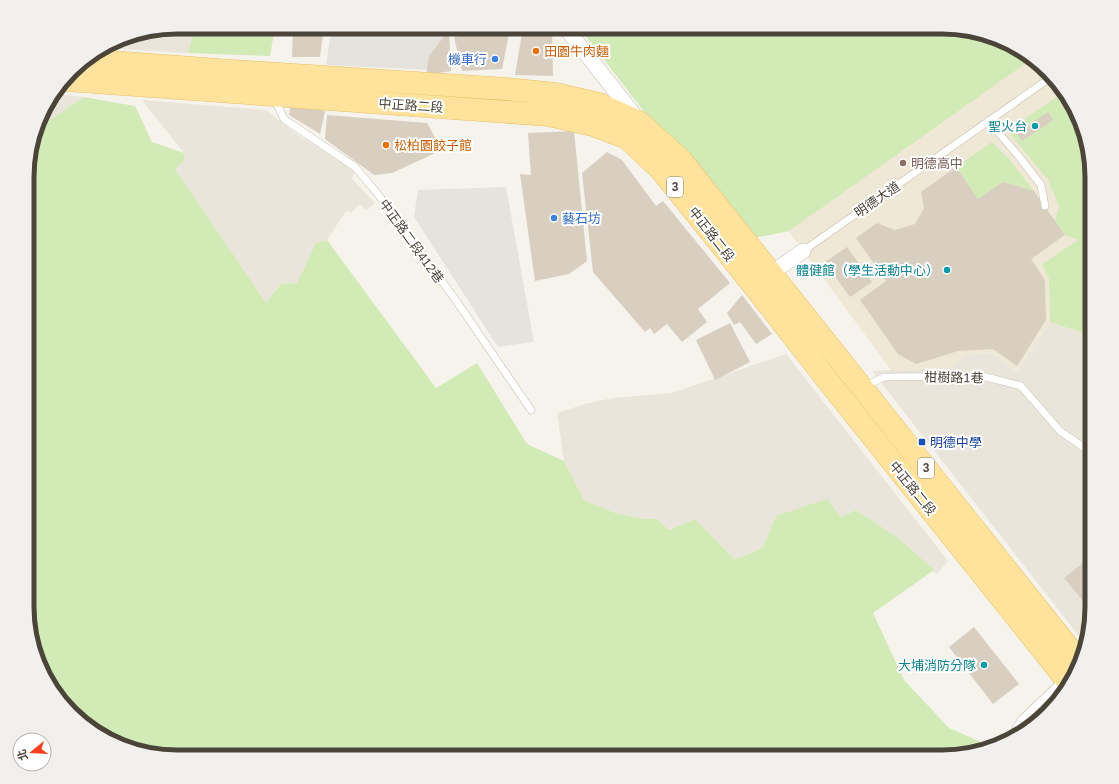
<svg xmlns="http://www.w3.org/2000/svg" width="1119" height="784" viewBox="0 0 1119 784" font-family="Arial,'Noto Sans TC',sans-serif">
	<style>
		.residential { fill: #eae5da }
		.industrial { fill: #e6e2dd }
		.education { fill: #efe8d6 }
		.green { fill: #d2eab5 }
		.building { fill: #d8cfc1 }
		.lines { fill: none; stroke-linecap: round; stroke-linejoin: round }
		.lane-casing { stroke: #c2bbae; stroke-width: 8 }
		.street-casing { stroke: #c2bbae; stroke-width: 16 }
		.primary-casing { stroke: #e6c16a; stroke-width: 23 }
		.lane { stroke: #fff; stroke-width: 7 }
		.street { stroke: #fff; stroke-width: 15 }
		.primary { stroke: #ffe39c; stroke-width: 22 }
		.food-dot { fill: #e8710a; stroke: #fff; stroke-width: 1.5 }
		.shop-dot { fill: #3f7fe0; stroke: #fff; stroke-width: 1.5 }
		.culture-dot { fill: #0f9aa8; stroke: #fff; stroke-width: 1.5 }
		.education-dot { fill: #8d6e63; stroke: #fff; stroke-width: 1.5 }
		.transit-dot { fill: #1a4fb4; stroke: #fff; stroke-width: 1.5 }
		.labels { text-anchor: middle; stroke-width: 4; stroke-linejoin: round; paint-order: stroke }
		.shield { fill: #fff; stroke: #817c74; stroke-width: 1 }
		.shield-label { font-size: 12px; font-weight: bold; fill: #4b4439 }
		.food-label { font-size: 13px; fill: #c56008; stroke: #fff; text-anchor: start }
		.shop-label { font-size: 13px; fill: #366cbe; stroke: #fff; text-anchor: end }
		.street-label { font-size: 13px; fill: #4b4439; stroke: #fff }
		.culture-label { font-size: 13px; fill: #0d838f; stroke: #fff; text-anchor: end }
		.education-label { font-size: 13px; fill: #785e54; stroke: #fff; text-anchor: start }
		.transit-label { font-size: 13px; fill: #164399; stroke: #fff; text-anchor: start }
		.rim { fill: none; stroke: #4b4439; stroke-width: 5 }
	</style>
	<rect width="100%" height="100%" fill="#f6f3ec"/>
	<path class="residential" d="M177,27H195L188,53L105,48L120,38Z
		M55,94L84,97L37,129L43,111Z
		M142,100L266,110L298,135L335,157L354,172L352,179L375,203L367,210L359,204L352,212L346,211L327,240L316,244L297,283L281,284L266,304L175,169L184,161V153Z
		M1050,322L1092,336V616L1086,645L872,371L950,368L966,355L992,353L1017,372Z
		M786,354L948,561L937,574L897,538L856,510L841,517L776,516L763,547L750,554L734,559L695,519L668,530L656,519H645L615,513L584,500L564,461L557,413L585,404L613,398L672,393Z"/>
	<path class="industrial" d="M344,27H445L451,71L326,65L330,38Z
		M506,187L534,342L498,347L414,217L418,190Z"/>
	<path class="education" d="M638,27H951L990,35L1033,58L1062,93L1058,96L1078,240L1042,264L1049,279L1050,322L1017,372L992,353L966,355L950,368L891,370Z"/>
	<path class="green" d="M195,27H275L270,56L188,53Z
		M592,27H951L990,35L1033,58L789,231L754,238L646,114L584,34Z
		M1062,93L1076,111L1092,168V336L1050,322L1049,279L1042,264L1078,240L1065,235L1055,221L1059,206L1048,180L1008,131Z
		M84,97L135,106L152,142L184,153V161L175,169L266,303L281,284L297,283L316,243L327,240L436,388L477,363L527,444L564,461L584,500L615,513L645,519H656L669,530L695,519L734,559L750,554L763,547L776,516L827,499L841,517L856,510L898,538L934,570L873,613L904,680L949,728L981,742L969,751L942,757H168L129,749L86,726L47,682L28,626V158L37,129Z
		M992,142L1009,159L1034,191L1003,182L978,199L956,167Z"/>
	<path class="building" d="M293,27H324L320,57H292Z
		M523,27H552L553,76L515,75Z
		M578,27H592L584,34Z
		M510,29L502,69L462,71L454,37Z
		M449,30L451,71L426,75L429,56Z
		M291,104L325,111L320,134L289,115Z
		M1048,112L1053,120L1022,141L1017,133Z
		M327,115L427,123L442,150L392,173L374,175L325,139Z
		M574,131L587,261L569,274L535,281L520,174L531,175L528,133Z
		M607,152L622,160L656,206L663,201L730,283L698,309L707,322L682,342L667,324L654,334L650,328L645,332L593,272L582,173Z
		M956,167L978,199L1003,182L1034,191L1065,235L1031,259L1045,280L1046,320L1017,366L993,349L958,351L916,364L898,354L860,300L886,281L856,238L877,223L895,230L915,224L924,208L921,192Z
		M847,247L872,282L850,297L825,262Z
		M742,295L772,334L756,344L740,322L734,325L727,313Z
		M730,323L750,362L715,380L696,340Z
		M1092,556V612L1064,578Z
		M974,627L1019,684L993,704L949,647Z"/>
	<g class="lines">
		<defs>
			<path id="lane" d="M274,98L284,119L355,167L377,193L455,299L531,410
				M988,121L1017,154L1041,185L1045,206
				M803,251L1050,78
				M864,387L884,377L982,376L1021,386L1060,431L1092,453
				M1008,742L1021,720L1063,680"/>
			<path id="street" d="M565,27L638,120
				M764,278L803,251"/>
			<path id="primary" d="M85,60L219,70L507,89L556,94L599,104L639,122L681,160L1080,662
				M66,80L548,115L593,125L627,138L662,171L754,286L832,386L1069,683"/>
		</defs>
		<use href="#lane" class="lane-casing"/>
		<use href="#street" class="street-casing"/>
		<use href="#primary" class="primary-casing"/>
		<use href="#lane" class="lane"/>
		<use href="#street" class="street"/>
		<use href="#primary" class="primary"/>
	</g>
	<g class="food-dot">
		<circle cx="536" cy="51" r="4"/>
		<circle cx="386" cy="145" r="4"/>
	</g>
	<g class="shop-dot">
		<circle cx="495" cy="59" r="4"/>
		<circle cx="554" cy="218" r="4"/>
	</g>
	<g class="culture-dot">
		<circle cx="1035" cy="126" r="4"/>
		<circle cx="947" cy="270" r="4"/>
		<circle cx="984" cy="665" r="4"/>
	</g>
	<circle class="education-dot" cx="903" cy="163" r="4"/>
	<rect class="transit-dot" x="918" y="438" width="8" height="8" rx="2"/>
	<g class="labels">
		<g class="shield">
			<rect x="667" y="177" width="16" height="20" rx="3"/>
			<rect x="918" y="458" width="16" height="20" rx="3"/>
		</g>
		<g class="shield-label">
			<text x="675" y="191">3</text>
			<text x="926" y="472">3</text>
		</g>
		<g class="food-label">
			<text x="544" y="56">田園牛肉麵</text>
			<text x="394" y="150">松柏園餃子館</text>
		</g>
		<g class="shop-label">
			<text x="487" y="64">機車行</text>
			<text x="562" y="223" text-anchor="start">藝石坊</text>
		</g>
		<g class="street-label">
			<text transform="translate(411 105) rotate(4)" y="5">中正路二段</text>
			<text transform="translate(877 199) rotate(-35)" y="5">明德大道</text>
			<text transform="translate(712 234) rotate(52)" y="5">中正路二段</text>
			<text transform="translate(412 241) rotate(54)" y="5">中正路二段412巷</text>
			<text transform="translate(954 377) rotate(1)" y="5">柑樹路1巷</text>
			<text transform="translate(913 488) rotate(51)" y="5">中正路二段</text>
		</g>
		<g class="culture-label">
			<text x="1027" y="131">聖火台</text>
			<text x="939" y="275">體健館（學生活動中心）</text>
			<text x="976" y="670">大埔消防分隊</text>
		</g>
		<g class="education-label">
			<text x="911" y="168">明德高中</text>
		</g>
		<g class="transit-label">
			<text x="930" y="447">明德中學</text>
		</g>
	</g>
	<path d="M0 0H1119V784H0ZM177 34H942A143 143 0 0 1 1085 177V607A143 143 0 0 1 942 750H177A143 143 0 0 1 34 607V177A143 143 0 0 1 177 34Z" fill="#f1f0ef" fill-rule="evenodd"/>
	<path class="rim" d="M177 34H942A143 143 0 0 1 1085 177V607A143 143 0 0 1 942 750H177A143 143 0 0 1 34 607V177A143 143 0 0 1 177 34Z"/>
	<g transform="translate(32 752) rotate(252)"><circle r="19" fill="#ffffff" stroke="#b7b4b0"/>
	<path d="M0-3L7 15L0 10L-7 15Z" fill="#fc3f1d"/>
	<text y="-6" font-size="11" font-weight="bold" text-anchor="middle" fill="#4b4439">北</text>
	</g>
</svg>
